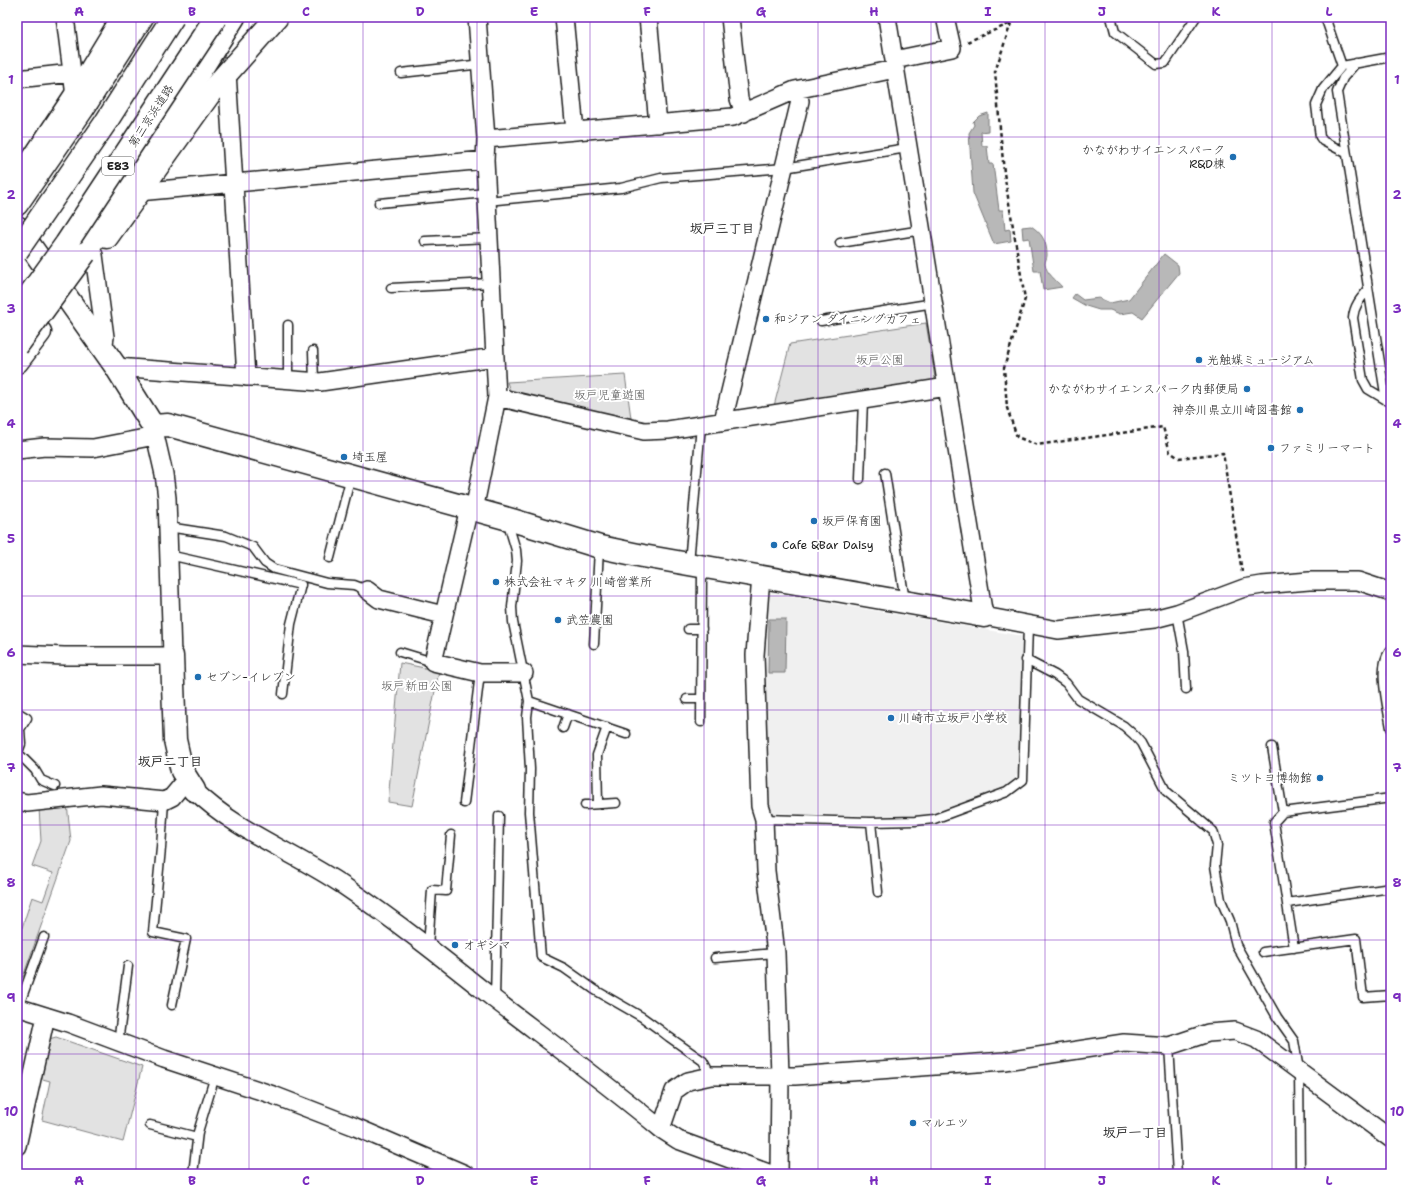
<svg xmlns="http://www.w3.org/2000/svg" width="1408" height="1191" viewBox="0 0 1408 1191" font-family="'Shantell Sans','Klee One',sans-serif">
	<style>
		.built { fill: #f0f0f0 }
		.green { fill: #e2e2e2; stroke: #7f7f7f }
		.water { fill: #b8b8b8; stroke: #7a7a7a }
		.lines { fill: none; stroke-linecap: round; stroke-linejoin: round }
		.lane-casing { stroke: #1c1c1c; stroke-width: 11 }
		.street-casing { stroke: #1c1c1c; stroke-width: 20 }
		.secondary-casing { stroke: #1c1c1c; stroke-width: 25 }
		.highway-casing { stroke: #1c1c1c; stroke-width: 25 }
		.path { stroke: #1c1c1c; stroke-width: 2.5; stroke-dasharray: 4 3; stroke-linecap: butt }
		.lane { stroke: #fff; stroke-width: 8 }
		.street { stroke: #fff; stroke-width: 17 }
		.secondary { stroke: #fff; stroke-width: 22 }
		.highway { stroke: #fff; stroke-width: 22 }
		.highway-bridge-casing { stroke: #1c1c1c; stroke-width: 25; stroke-linecap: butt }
		.highway-bridge { stroke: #fff; stroke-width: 22 }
		.grid { fill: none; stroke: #7b2cbf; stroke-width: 1; stroke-opacity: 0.55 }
		.poi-dot { fill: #1f6fb2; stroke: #fff; stroke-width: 1.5 }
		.labels { text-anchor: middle; stroke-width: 4; stroke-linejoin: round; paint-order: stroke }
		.shield { fill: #fff; stroke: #606060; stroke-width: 1 }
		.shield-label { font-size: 11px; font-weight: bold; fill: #1c1c1c }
		.street-label { font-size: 12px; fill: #1c1c1c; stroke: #fff }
		.poi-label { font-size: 12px; fill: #1c1c1c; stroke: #fff; text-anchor: start }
		.park-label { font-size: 12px; fill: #575757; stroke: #fff }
		.neighbourhood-label { font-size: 13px; font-weight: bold; fill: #1c1c1c; stroke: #fff }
		.neatline { fill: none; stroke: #7b2cbf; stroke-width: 1.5 }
		.grid-label { font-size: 13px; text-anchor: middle; font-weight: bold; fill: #7b2cbf }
	</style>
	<rect width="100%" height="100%" fill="#fff"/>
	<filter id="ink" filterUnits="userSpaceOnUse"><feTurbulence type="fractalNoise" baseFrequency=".025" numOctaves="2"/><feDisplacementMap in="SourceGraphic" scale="8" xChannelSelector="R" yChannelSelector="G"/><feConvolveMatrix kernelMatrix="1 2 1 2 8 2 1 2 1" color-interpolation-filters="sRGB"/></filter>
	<g filter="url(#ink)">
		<path class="built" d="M766,592L1022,636L1018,772L1012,784L1003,790L947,811L910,817L772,813L764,806L761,664Z"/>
		<path class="green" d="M926,323L935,378L931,383L774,406L790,344Z
			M625,375L631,418L511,394L507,382Z
			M400,663L439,671L412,806L388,802Z
			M67,804L71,841L23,977L17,976V943L32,897L43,901L53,873L32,866L41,841L39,808Z
			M56,1037L142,1067L123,1142L42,1120L50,1081L39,1078L49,1039Z"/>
		<path class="water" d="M988,113V131L981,132L982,146H987L989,164H993L999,210H1003L1005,230L1010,229L1011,241L994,244L973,193L969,133L974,125L973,122L979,116Z
			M1031,226C1042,233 1047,242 1047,255C1047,258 1045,261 1045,264C1046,273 1056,280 1062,287L1043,290L1040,271H1034L1029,238L1023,239L1022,227Z
			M1164,254L1178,265L1179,273L1142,318L1133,312L1120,314L1110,310H1099L1086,306L1072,298L1075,294L1083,300L1099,298L1110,303L1129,299Z
			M769,619H786L785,673H768Z"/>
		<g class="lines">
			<defs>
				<path id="lane" d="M1111,17L1115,32L1156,64L1165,63L1196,17
					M1325,17L1342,66
					M1356,63L1343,78L1337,92L1386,400
					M401,73L482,64
					M1346,153L1323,141L1320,137L1316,105L1323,89L1342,66L1391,57
					M487,201L621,188L661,178L784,168L907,148
					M379,203L486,193
					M425,241L489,238
					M840,243L922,230
					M391,288L491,283
					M1368,290C1360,299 1354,306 1353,318L1363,380L1368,389L1388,401
					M821,321L934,303
					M288,325V379
					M313,351L314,382
					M885,473L905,601
					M860,479L863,400
					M511,522L510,530L516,550L517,561L512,607L513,622L529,701L527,717L530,769L529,812L541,957L564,968L595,990L642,1017L660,1030L669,1037L703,1061L711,1076
					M168,527L226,536L253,547L265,563L274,569L327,583L354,585L367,590
					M169,555L301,585L291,624L283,694
					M330,558L351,476
					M689,563L701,425
					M1177,613L1184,651L1186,689
					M688,629H702
					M594,644L599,549
					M1391,650C1376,664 1388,708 1391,728
					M400,652L433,662
					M1026,660L1055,675L1066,683L1078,699L1124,726L1134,735L1141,743L1166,791L1213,831L1217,845L1215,866L1221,900L1230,921L1236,945L1277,1017L1294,1041L1299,1070L1300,1174
					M687,699H701
					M529,701L626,734
					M17,712L27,718L20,729L21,744L17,755
					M701,722L702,567
					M563,728L568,714
					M1272,747L1283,812L1274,822L1294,948
					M18,753L35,770L41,780L55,786
					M164,801L161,848L153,932L186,939L172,1005
					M464,803L480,673
					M598,804L597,755L607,727
					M585,805L616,803
					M1283,812L1391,798
					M764,819L871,822L915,821L934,819L1007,792L1023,780L1028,626
					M871,822L878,892
					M1287,903L1391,888
					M428,947L432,890L446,891L451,835
					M1263,952L1356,939L1363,997L1391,995
					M715,958L776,953
					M495,999L499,816
					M18,1008L44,937
					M118,1043L128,966
					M1169,1046L1177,1174
					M150,1125L197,1137
					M193,1174L198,1132L215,1076"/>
				<path id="street" d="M65,17L75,96
					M564,17L575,131
					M648,17L658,124
					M730,17L739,99L744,113
					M887,17L984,616L1058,630L1154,619L1177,613L1244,588L1262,585L1309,581H1358L1391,592
					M894,60L952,48L945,17
					M227,72L246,377
					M17,79L72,73
					M486,139L733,117L795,90L895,69
					M138,192L485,160
					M94,255L105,337L103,349
					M116,367L320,382L495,357
					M497,397L644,431L668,430L947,387
					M723,421L800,101L795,90
					M17,450L45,447L93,448L155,436
					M469,508L433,662L480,673H524
					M474,510L497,397L485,160L486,139L477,17
					M761,576L755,655L760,806L764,819L766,871L776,953L780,1075L779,1174
					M367,590L379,599L443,615
					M17,654L64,656H172L167,498L164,474L153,426
					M194,790C237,832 294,852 344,886C396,921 445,960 494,999C550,1042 607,1084 661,1129L678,1140L771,1174
					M17,801L27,803L101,795L164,801L172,797L187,779
					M17,1007L68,1023L164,1059L273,1095L353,1126L465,1174
					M661,1129L674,1091L688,1081L711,1076H795L1005,1061L1124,1043L1169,1046L1208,1033L1235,1031L1256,1039L1391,1139
					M17,1146L46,1016"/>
				<path id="secondary" d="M17,183L75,96L123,17
					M17,227L116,367L153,426L168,425L512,520L600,547L643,556L984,616
					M107,237L213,89L277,17
					M17,362L40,332
					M172,656L175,740L182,771L194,790"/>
				<path id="highway" d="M17,204L82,110L142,17
					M85,253L234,17"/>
			</defs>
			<use href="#lane" class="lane-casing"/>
			<use href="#street" class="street-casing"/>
			<use href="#secondary" class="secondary-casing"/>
			<use href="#highway" class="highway-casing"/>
			<path class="path" d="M1011,23L995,72L1004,173L1025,299L1004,368L1007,408L1017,437L1037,445L1163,427L1170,452L1179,458L1223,453L1242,572
				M967,42L1011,23L1015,17"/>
			<use href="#lane" class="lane"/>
			<use href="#street" class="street"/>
			<use href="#secondary" class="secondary"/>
			<use href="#highway" class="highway"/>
			<defs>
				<path id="highway-bridge" d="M17,251L106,122L173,17
					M17,312L66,244L216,17
					M17,346L85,253"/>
			</defs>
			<use href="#highway-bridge" class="highway-bridge-casing"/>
			<use href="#highway-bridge" class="highway-bridge"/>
		</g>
	</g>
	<path class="grid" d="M136,17V1174M249,17V1174M363,17V1174M477,17V1174M590,17V1174M704,17V1174M818,17V1174M931,17V1174M1045,17V1174M1159,17V1174M1272,17V1174M17,137H1391M17,251H1391M17,366H1391M17,481H1391M17,596H1391M17,710H1391M17,825H1391M17,940H1391M17,1054H1391"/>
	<g class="poi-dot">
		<circle cx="1233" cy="157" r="4"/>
		<circle cx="766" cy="319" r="4"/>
		<circle cx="1199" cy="360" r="4"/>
		<circle cx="1247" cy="389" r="4"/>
		<circle cx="1300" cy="410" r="4"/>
		<circle cx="1271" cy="448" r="4"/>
		<circle cx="344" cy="457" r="4"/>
		<circle cx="814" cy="521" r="4"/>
		<circle cx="774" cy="545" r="4"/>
		<circle cx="496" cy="582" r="4"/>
		<circle cx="558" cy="620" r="4"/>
		<circle cx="198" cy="677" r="4"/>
		<circle cx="891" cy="718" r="4"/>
		<circle cx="1320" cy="778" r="4"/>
		<circle cx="455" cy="945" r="4"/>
		<circle cx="913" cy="1123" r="4"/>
	</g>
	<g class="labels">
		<rect class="shield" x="102" y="157" width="32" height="18" rx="3"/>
		<g class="shield-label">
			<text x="118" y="170">E83</text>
		</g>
		<g class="street-label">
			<text transform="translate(151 116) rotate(-57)" y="4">第三京浜道路</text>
		</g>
		<g class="poi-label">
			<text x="1225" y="154" text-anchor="end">かながわサイエンスパーク<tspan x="1225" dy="14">R&amp;D棟</tspan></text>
			<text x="774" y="323">和ジアン ダイニングカフェ</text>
			<text x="1207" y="364">光触媒ミュージアム</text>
			<text x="1239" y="393" text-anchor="end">かながわサイエンスパーク内郵便局</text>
			<text x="1292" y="414" text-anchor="end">神奈川県立川崎図書館</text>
			<text x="1279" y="452">ファミリーマート</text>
			<text x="352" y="461">埼玉屋</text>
			<text x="822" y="525">坂戸保育園</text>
			<text x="782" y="549">Cafe &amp;Bar Daisy</text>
			<text x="504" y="586">株式会社マキタ 川崎営業所</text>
			<text x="566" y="624">武笠農園</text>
			<text x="206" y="681">セブン-イレブン</text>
			<text x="899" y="722">川崎市立坂戸小学校</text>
			<text x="1312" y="782" text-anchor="end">ミツトヨ博物館</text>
			<text x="463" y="949">オギシマ</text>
			<text x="921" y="1127">マルエツ</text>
		</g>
		<g class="park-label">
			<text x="880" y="364">坂戸公園</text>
			<text x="610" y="399">坂戸児童遊園</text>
			<text x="417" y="690">坂戸新田公園</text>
		</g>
		<g class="neighbourhood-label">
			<text x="722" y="233">坂戸三丁目</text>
			<text x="170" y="766">坂戸二丁目</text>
			<text x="1135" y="1137">坂戸一丁目</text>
		</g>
	</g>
	<rect width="1408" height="1191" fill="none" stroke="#fff" stroke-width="44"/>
	<rect x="22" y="22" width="1364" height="1147" class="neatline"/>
	<g class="grid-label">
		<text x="79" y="16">A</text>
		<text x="192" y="16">B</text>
		<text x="306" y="16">C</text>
		<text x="420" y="16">D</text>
		<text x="534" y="16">E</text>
		<text x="647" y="16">F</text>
		<text x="761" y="16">G</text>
		<text x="874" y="16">H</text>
		<text x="988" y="16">I</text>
		<text x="1102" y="16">J</text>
		<text x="1216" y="16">K</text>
		<text x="1329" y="16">L</text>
		<text x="11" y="84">1</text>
		<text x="1397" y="84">1</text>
		<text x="11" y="199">2</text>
		<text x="1397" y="199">2</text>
		<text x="11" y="313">3</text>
		<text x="1397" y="313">3</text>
		<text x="11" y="428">4</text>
		<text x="1397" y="428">4</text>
		<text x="11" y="543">5</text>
		<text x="1397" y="543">5</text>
		<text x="11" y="657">6</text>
		<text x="1397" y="657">6</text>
		<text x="11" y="772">7</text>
		<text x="1397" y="772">7</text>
		<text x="11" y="887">8</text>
		<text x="1397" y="887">8</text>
		<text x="11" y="1002">9</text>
		<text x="1397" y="1002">9</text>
		<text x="11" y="1116">10</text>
		<text x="1397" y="1116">10</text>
		<text x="79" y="1185">A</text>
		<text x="192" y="1185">B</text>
		<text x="306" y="1185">C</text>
		<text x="420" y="1185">D</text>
		<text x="534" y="1185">E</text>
		<text x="647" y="1185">F</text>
		<text x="761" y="1185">G</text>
		<text x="874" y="1185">H</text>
		<text x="988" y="1185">I</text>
		<text x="1102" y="1185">J</text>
		<text x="1216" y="1185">K</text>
		<text x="1329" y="1185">L</text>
	</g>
</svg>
